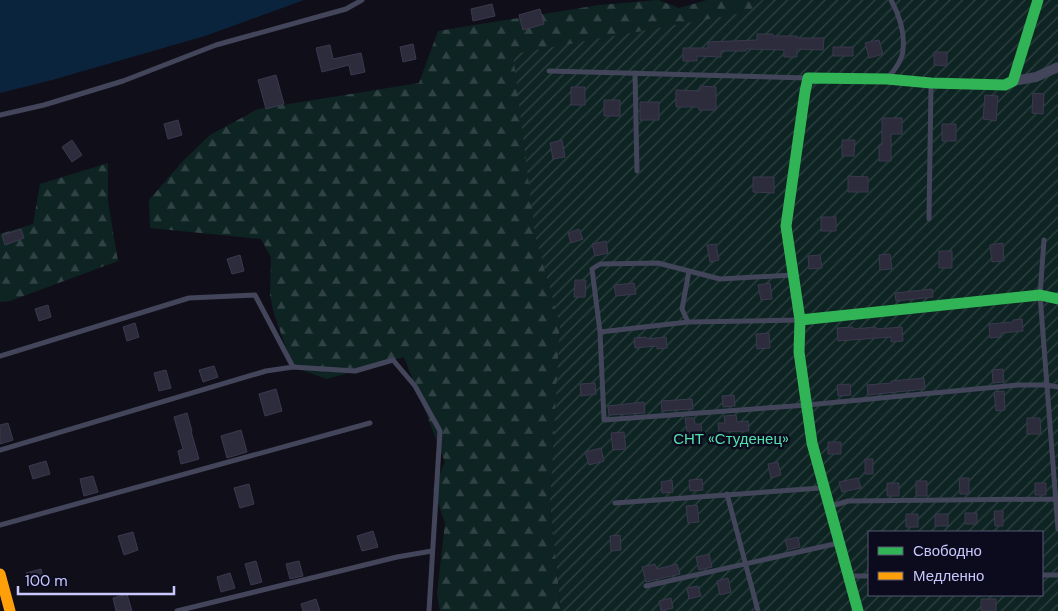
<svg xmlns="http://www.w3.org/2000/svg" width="1058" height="611" viewBox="0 0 1058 611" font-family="'DM Sans',sans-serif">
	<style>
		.forest { fill: url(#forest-firs) }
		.garden { fill: url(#garden-furrows); fill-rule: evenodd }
		.water { fill: #0b243e }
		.building { fill: #2d2c3d; stroke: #3b394f }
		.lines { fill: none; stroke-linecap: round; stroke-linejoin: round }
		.lane { stroke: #43455a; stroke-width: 5 }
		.street { stroke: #43455a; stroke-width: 10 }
		.fast { stroke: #30b455; stroke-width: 11 }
		.slow { stroke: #ff9f0a; stroke-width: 11 }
		.labels { text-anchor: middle; stroke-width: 5; stroke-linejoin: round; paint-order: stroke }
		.park-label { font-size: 15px; fill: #53e0ad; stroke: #0c0b1d }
	</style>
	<defs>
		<pattern id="forest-firs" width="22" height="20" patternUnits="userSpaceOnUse" patternTransform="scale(1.25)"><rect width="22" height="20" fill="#0e2423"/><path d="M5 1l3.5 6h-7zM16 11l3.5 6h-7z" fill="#304244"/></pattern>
		<pattern id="garden-furrows" width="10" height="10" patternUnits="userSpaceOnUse" patternTransform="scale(1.25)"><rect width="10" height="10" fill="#0e2423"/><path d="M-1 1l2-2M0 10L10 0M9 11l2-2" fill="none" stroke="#304244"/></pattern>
	</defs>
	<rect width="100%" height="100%" fill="#100f19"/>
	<path class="forest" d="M658,0L679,8L707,0H762L748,12L535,235L560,325L550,502L561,611H440L437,594L445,523L433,489L445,462L404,357L327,379L293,367L274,314L270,295L271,257L261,239L150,228L149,200L182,162L210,135L258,109L419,83L438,31L599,5Z
		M108,163V202L118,261L10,301L0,302V234L33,224L40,184Z"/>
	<path class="garden" d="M762,0H1058V611H561L550,502L560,325L535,235L513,54L748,12ZM869,532H1042V595H869Z"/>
	<path class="water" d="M0,0H304L205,36L52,80L0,93Z"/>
	<path class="building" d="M492,4L495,16L473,21L471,9Z
		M540,9L544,24L523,30L519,15Z
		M757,34H773V36H797V38H824L823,50L797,49V57H784V50L746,49V51H721V57L697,56V61H683V48H708V42L757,40Z
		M879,40L883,54L869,58L865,43Z
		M413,44L416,59L403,62L400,47Z
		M330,45L333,59L361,53L365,72L351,75L349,65L322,72L316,48Z
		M833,47H853V56H833Z
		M934,52H947V66L934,65Z
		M276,75L284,104L266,109L258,80Z
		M700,86L716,87V110H699V107H676V90L700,91Z
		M571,87H585V105H571Z
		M1033,93L1044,94L1043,114L1032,113Z
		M985,95L998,96L996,121L983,119Z
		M604,100H620V116H604Z
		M640,102H659V120H640Z
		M882,118H902V134H891V161H879V145H882Z
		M178,120L182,135L168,139L164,124Z
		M942,124H956V141H942Z
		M72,140L82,155L72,162L62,147Z
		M562,140L565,157L553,159L550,143Z
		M842,140H855L854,156H842Z
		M848,176L868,177V192H848Z
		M753,177H774V193L753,192Z
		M821,217H836V231H821Z
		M21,229L24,238L5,245L2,235Z
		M579,229L583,239L571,243L568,233Z
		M606,241L608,253L595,256L592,244Z
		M1003,243L1004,261L992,262L990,245Z
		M716,244L719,260L710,262L707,245Z
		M939,251H952V268H939Z
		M890,254L892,269L880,270L879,255Z
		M240,255L244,271L232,274L227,259Z
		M820,255L822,268L809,269L808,256Z
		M575,280H586L585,297H574Z
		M634,283L636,294L616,296L614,285Z
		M770,283L772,299L761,300L758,285Z
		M932,289L933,297L896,301L895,293Z
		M48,305L51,317L39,321L35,309Z
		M1022,319L1023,331L1001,333V337L990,338L989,324L1013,322V320Z
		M135,323L139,337L127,341L123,327Z
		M853,327V329L876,327V329L902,327L903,341L891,342V337L838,341L837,328Z
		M769,333L770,348L757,349L756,334Z
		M646,337L647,339L666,337L667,348L657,349V346L635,348L634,338Z
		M214,366L218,377L203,382L199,370Z
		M1003,369L1004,382L993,383L992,370Z
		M166,370L171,388L159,391L154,373Z
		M924,378L925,389L868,395L867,385L891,383V381Z
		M595,383L596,394L581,396L580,384Z
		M850,384L851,395L838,396L837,385Z
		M276,389L282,411L265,416L259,394Z
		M1004,391L1005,410L996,411L994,392Z
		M734,395L735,406L723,407L722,396Z
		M692,399L693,409L662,411L661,401Z
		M644,402L645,413L609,415L608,406Z
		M187,413L192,431H191L199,459L181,464L178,451L183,449L174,417Z
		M736,415L737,422L748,421L749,431L719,432L718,423H725L724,416Z
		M685,418H694L695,424H701L702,436L688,438Z
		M1027,418H1040L1041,434H1027Z
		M8,423L13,440L0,444V425Z
		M241,430L247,452L227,458L221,436Z
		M624,432L626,449L613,450L611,433Z
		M828,442H841V454H828Z
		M601,448L604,461L589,465L585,452Z
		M865,459H873V474H865Z
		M46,461L50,474L33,479L29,466Z
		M778,462L781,475L771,478L768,464Z
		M93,476L98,492L84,496L80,479Z
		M858,478L861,488L842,492L839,482Z
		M959,478H969V494H960Z
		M702,479L703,490L690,491L689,480Z
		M672,480L673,492L662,493L661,482Z
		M916,481H927V496H916Z
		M887,483H899V496H887Z
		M1035,483H1046V495H1035Z
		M249,484L254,504L240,508L234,488Z
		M697,505L699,522L688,523L686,506Z
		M994,511H1003V526H995Z
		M965,513H977V524H965Z
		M906,514H918V527H906Z
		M935,514H948V526H935Z
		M373,531L378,547L362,551L357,536Z
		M133,532L138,550L124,555L118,536Z
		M620,535L621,550L611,551L610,536Z
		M798,537L800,547L788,550L785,540Z
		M709,554L712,567L699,570L696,557Z
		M256,561L262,582L251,585L245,564Z
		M299,561L303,576L290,579L286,564Z
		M655,564L657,569L677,564L680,574L646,582L642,567Z
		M41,569L44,580L30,584L26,573Z
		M230,573L235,588L221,592L217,577Z
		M728,578L731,592L720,595L717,581Z
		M698,586L701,596L689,599L687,588Z
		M127,594L132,611H116L113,598Z
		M671,598L673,608L661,611L659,601Z
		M316,599L320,611H303L301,604Z
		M981,599H996V611H981Z"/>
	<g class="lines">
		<path class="lane" d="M549,71L806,78
			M635,73L637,171
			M889,77C895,69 903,59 903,49C905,33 899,14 891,0
			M0,115L44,105L123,81L216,45L346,9L362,0
			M929,219L931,85
			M1044,240L1040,295L1058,529
			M689,271L720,279L793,275
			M799,320L688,322L600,332L604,420L807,405L1018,385H1047L1058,387
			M600,332L592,269L600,264L658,263L689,271L682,309L688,322
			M0,356L189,298L255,295L293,367L355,371L393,360L415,386L440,431L429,611
			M0,450L266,371L293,367
			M727,494L758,611
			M615,503L821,488
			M832,506L848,501L1056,499
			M0,525L370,423
			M1042,575H1058
			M850,576H869
			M646,586L839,543
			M177,611L397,557L432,551"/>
		<path class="street" d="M1013,81L1036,77L1058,67"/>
		<path class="fast" d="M800,320L786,226L805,92L808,78L887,79L931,83L1005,85L1013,81L1038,0
			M858,611L812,443L799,352L800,320L1040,295L1058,299"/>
		<path class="slow" d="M0,574L10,611"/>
	</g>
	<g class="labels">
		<g class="park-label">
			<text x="731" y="444">СНТ «Студенец»</text>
		</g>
	</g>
	<rect x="868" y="531" width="175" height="65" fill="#0c0b1d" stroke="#575777"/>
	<rect x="878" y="547" width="25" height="8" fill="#30b455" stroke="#575777"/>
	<text x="913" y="556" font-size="15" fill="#c8c8ff">Свободно</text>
	<rect x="878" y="572" width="25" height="8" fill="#ff9f0a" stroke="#575777"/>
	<text x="913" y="581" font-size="15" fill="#c8c8ff">Медленно</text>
	<path d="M18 586v8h156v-8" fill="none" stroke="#c8c8ff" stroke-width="2.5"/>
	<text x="25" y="586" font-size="15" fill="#c8c8ff" stroke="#0c0b1d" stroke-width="4" paint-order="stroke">100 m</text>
</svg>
